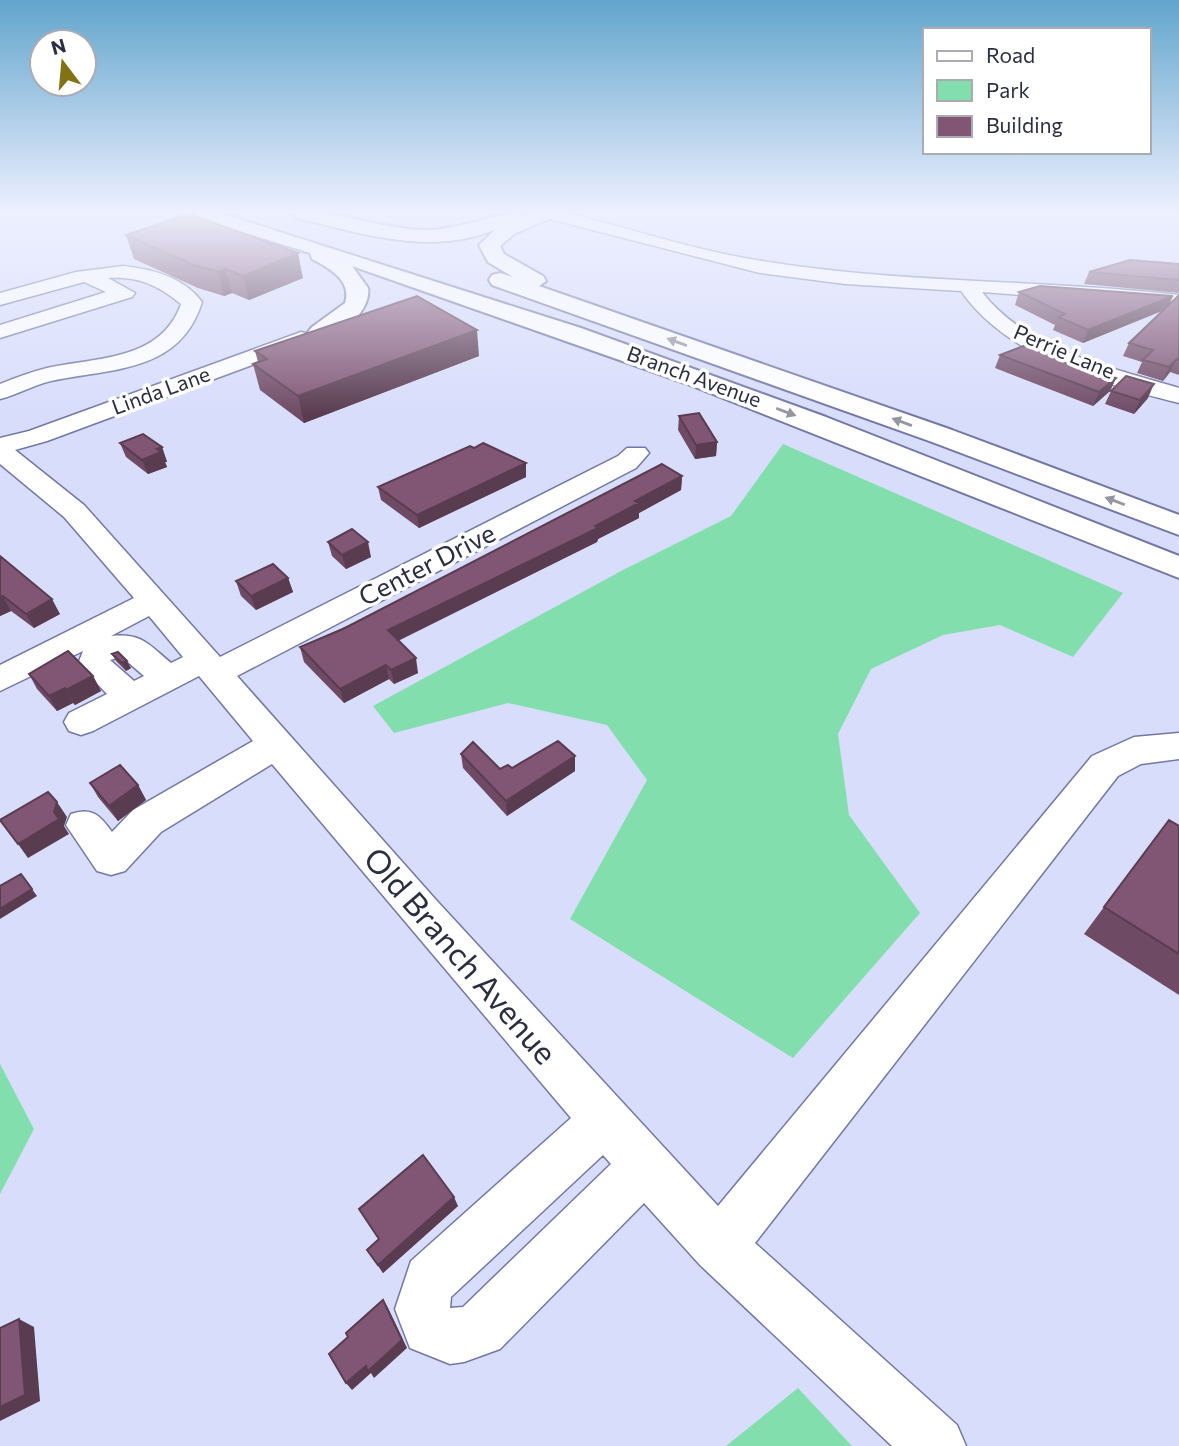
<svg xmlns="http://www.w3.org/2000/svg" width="1179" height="1446" viewBox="0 0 1179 1446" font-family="Commissioner,sans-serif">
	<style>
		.green { fill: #83dead }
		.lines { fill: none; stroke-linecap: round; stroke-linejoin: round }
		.minor-casing { stroke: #7277a5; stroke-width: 3 }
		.highway-casing { stroke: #7277a5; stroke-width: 4 }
		.minor { fill: #fff; fill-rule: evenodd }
		.highway { fill: #fff; fill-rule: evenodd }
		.wall { fill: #6f4a64 }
		.shaded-wall { fill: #5a3c51 }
		.building { fill: #815674; stroke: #5a3c51; stroke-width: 2 }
		.oneway { fill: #9596a0 }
		.labels { text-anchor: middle; stroke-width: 7; stroke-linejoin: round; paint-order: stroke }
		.far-street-label { font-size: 21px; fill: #2b2d40; stroke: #fff }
		.street-label { font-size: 26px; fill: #2b2d40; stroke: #fff }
		.near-street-label { font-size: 32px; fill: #2b2d40; stroke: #fff }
	</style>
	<rect width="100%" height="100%" fill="#d8ddfc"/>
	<path class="green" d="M783,444L1123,593L1073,657L1000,625L943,635L871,669L838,734L849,815L920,913L793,1058L570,919L647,780L607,725L508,703L394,733L373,706L623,570L731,516Z
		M0,1064L34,1129L0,1194Z
		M798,1388L852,1446H726Z"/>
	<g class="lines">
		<defs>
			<path id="minor" d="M539,213H567C632,229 697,251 762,261C900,284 1040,279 1179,295V307L982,292C1026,350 1113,368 1179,388V403C1102,384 1008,358 961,291L845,284L760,273L542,217Z
				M123,266C152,269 184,277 202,302C180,373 112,368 51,381C33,385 17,395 0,399V384C15,378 31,372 47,368C97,357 161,361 181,304C158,285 138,276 108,278L135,293L132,297L0,338V325L106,292L84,282L0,305V293L76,272Z
				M301,332L309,334L312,339L309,344L47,441L15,450L84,505L220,657L618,456L627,448H645L649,453L636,468L237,676L437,901L718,1206L1092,756L1134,737L1179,733V759L1141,764L1118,776L755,1243L957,1425L966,1446H892L700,1265L644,1203L500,1349L464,1362L450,1364L410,1348L395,1309L411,1261L571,1118L272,764L161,832L125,871L111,875L97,871L66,825L71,814C92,807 100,815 112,832L133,810L253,741L199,676L93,731L81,735L69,731L64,722L69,713L107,694L78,664L83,651L0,691V665L134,598L64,517L0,464V438L29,431ZM149,616L183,657L171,663C148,644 142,633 111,636ZM122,657L144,676L134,681L110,660ZM603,1155L611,1164L463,1307L450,1308L451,1297Z"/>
			<path id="highway" d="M191,213H220L581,328L826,417L1179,556V578L685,383L352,266L368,288C372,312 335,343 312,337L308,332L312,327L345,303C352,280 329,268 312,259L310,253L194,217Z
				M291,213C336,209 379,229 424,230C460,231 489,213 523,213L521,217L531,213H555L553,217L514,234L500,246L504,254L543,276L546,281L539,286L952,430L1179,515V535L932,442L492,285L489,280L492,275L500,273L513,277L488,262L479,245L496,229C431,257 360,233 294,217Z"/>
		</defs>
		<use href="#minor" class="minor-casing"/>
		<use href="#highway" class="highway-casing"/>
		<use href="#minor" class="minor"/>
		<use href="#highway" class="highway"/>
	</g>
	<path class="wall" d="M126,235L303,278L249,300L232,293L224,296L198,288L134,259Z
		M1179,264V293L1084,284L1089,272Z
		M1019,292L1173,296L1169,305L1179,296V375L1170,372L1163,381L1137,373L1142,362L1123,356L1129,343L1163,310L1083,343L1053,330L1055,325L1015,305Z
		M255,351L479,356L304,423L260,390L253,364L258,362Z
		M1000,355L1073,366L1116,378L1110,391L1093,406L995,368Z
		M1111,391L1148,398L1134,414L1105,404Z
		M679,416L717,442L716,456L695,459L678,430Z
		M120,443L162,447L167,462H165L167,467L148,474L126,457Z
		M474,448L526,463V477L419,528L381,500L378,487Z
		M682,476L681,490L639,513V518L598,539L597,542L398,641L418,673L394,684L389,679L344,703L304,662L300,647Z
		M328,542L371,557L346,569L332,556Z
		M0,556L60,614L34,628L11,611L0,616Z
		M288,578L293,592L256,610L241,596L236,581Z
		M112,654L131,668L126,671L116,661Z
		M29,674L93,676L101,691L75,705L73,703L57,711L37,689Z
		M461,754L500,769L512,768L575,756V771L507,816L463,768Z
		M90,783L138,785L146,800L118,821L98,797Z
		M1179,826V995L1084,934L1104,907Z
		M458,1206L383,1273L367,1250L379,1239L359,1209Z"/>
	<path class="shaded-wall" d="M298,253L303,278L249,300L243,276Z
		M225,269L232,293L224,296L218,272Z
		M1173,296L1167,309L1083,343L1088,330Z
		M477,330L479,356L304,423L298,396Z
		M1177,359L1170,372L1163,381L1169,367Z
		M1116,378L1110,391L1093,406L1099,392Z
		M1154,384L1148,398L1134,414L1140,400Z
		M717,442L716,456L695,459L696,445Z
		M162,447L167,462H165L167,467L148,474L142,460Z
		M526,463V477L419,528L417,515Z
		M682,476L681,490L639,513V518L598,539L597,542L391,644L388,630L595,526L635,501Z
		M368,542L371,557L346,569L342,555Z
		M288,578L293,592L256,610L251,596Z
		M3,596L11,611L0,616V598Z
		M52,599L60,614L34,628L26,614Z
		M416,658L418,673L394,684L391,670Z
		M127,661L131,668L126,671L122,663Z
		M386,665L389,679L344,703L340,689Z
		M93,676L101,691L75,705L66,690Z
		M65,688L73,703L57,711L49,696Z
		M575,756V771L507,816L506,801Z
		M138,785L146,800L118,821L109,806Z
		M57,802L67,817L64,826L69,834L28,858L18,844L54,812Z
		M21,874L37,896L0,919V909Z
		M454,1197L458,1206L383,1273L378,1265Z
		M383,1300L388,1308L407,1348L374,1378L371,1373L352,1390L346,1383Z
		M19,1319L34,1327L40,1401L0,1421V1407Z"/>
	<path class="building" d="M189,214L298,253L243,276L225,269L218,272L191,264L126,235Z
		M1130,260L1179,264V280L1089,272Z
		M1040,286L1173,296L1088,330L1058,317L1065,314L1019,292Z
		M417,296L477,330L298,396L253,364L267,359L255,351Z
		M1178,296H1179V360L1177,359L1169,367L1143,360L1153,350L1129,343Z
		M1026,345L1073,366L1077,364L1116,378L1099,392L1000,355Z
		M1126,376L1154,384L1140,400L1111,391Z
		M699,413L717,442L696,445L679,416Z
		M143,434L162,447L157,449L161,452L142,460L120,443Z
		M483,443L526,463L417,515L378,487L470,446L474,448Z
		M662,464L682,476L635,501L639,503L595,526L598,528L388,630L416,658L391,670L386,665L340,689L300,647L343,629Z
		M352,529L368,542L342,555L328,542Z
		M0,556L52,599L26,614L3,596L0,598Z
		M273,564L288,578L251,596L236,581Z
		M68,651L93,676L66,690L65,688L49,696L29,674Z
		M118,652L127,661L122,663L112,654Z
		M558,741L575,756L506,801L461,754L473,742L500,769L508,765L512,768Z
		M120,765L138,785L109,806L90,783Z
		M48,792L57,802L54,812L59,819L18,844L0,820Z
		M1169,820L1179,826V954L1104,907Z
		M21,874L32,889L0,909V886Z
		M423,1155L454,1197L378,1265L367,1250L379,1239L359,1209Z
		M383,1300L402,1340L368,1371L366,1366L346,1383L329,1354L348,1337L346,1333Z
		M19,1319L25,1395L0,1407V1328Z"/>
	<defs><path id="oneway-solid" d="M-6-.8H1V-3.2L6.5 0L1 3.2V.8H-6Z" transform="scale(1.75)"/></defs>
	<g class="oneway">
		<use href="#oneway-solid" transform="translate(677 342) rotate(-160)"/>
		<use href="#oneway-solid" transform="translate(786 412) rotate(21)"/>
		<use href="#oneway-solid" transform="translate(902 422) rotate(-160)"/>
		<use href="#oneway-solid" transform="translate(1115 501) rotate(-159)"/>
	</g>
	<linearGradient id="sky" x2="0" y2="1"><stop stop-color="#62a5cd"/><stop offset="0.51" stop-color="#edf0fe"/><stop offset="1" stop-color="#edf0fe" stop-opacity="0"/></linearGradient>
	<rect width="1179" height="415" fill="url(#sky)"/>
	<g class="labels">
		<g class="far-street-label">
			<text transform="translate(1064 352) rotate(23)" y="7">Perrie Lane</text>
			<text transform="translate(694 377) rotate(20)" y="7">Branch Avenue</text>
			<text transform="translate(161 391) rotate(-20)" y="7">Linda Lane</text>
		</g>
		<g class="street-label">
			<text transform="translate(427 565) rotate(-27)" y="9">Center Drive</text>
		</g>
		<g class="near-street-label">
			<text transform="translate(460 956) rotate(49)" y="11">Old Branch Avenue</text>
		</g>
	</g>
	<rect x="923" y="28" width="228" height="126" fill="#ffffff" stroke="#aaabb3" stroke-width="2"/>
	<rect x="937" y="51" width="35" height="10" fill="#ffffff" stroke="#aaabb3" stroke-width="2"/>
	<text x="986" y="63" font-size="21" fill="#2b2d40">Road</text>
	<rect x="937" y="80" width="35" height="21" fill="#83dead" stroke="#aaabb3" stroke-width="2"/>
	<text x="986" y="98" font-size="21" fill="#2b2d40">Park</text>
	<rect x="937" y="116" width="35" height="21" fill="#815674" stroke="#aaabb3" stroke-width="2"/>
	<text x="986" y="133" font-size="21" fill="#2b2d40">Building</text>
	<g transform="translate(63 63) rotate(344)"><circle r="33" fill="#ffffff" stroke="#aaabb3" stroke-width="2"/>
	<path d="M0-5L12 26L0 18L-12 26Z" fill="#827214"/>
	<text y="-10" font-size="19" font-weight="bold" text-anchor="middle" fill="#2b2d40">N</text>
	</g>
</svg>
